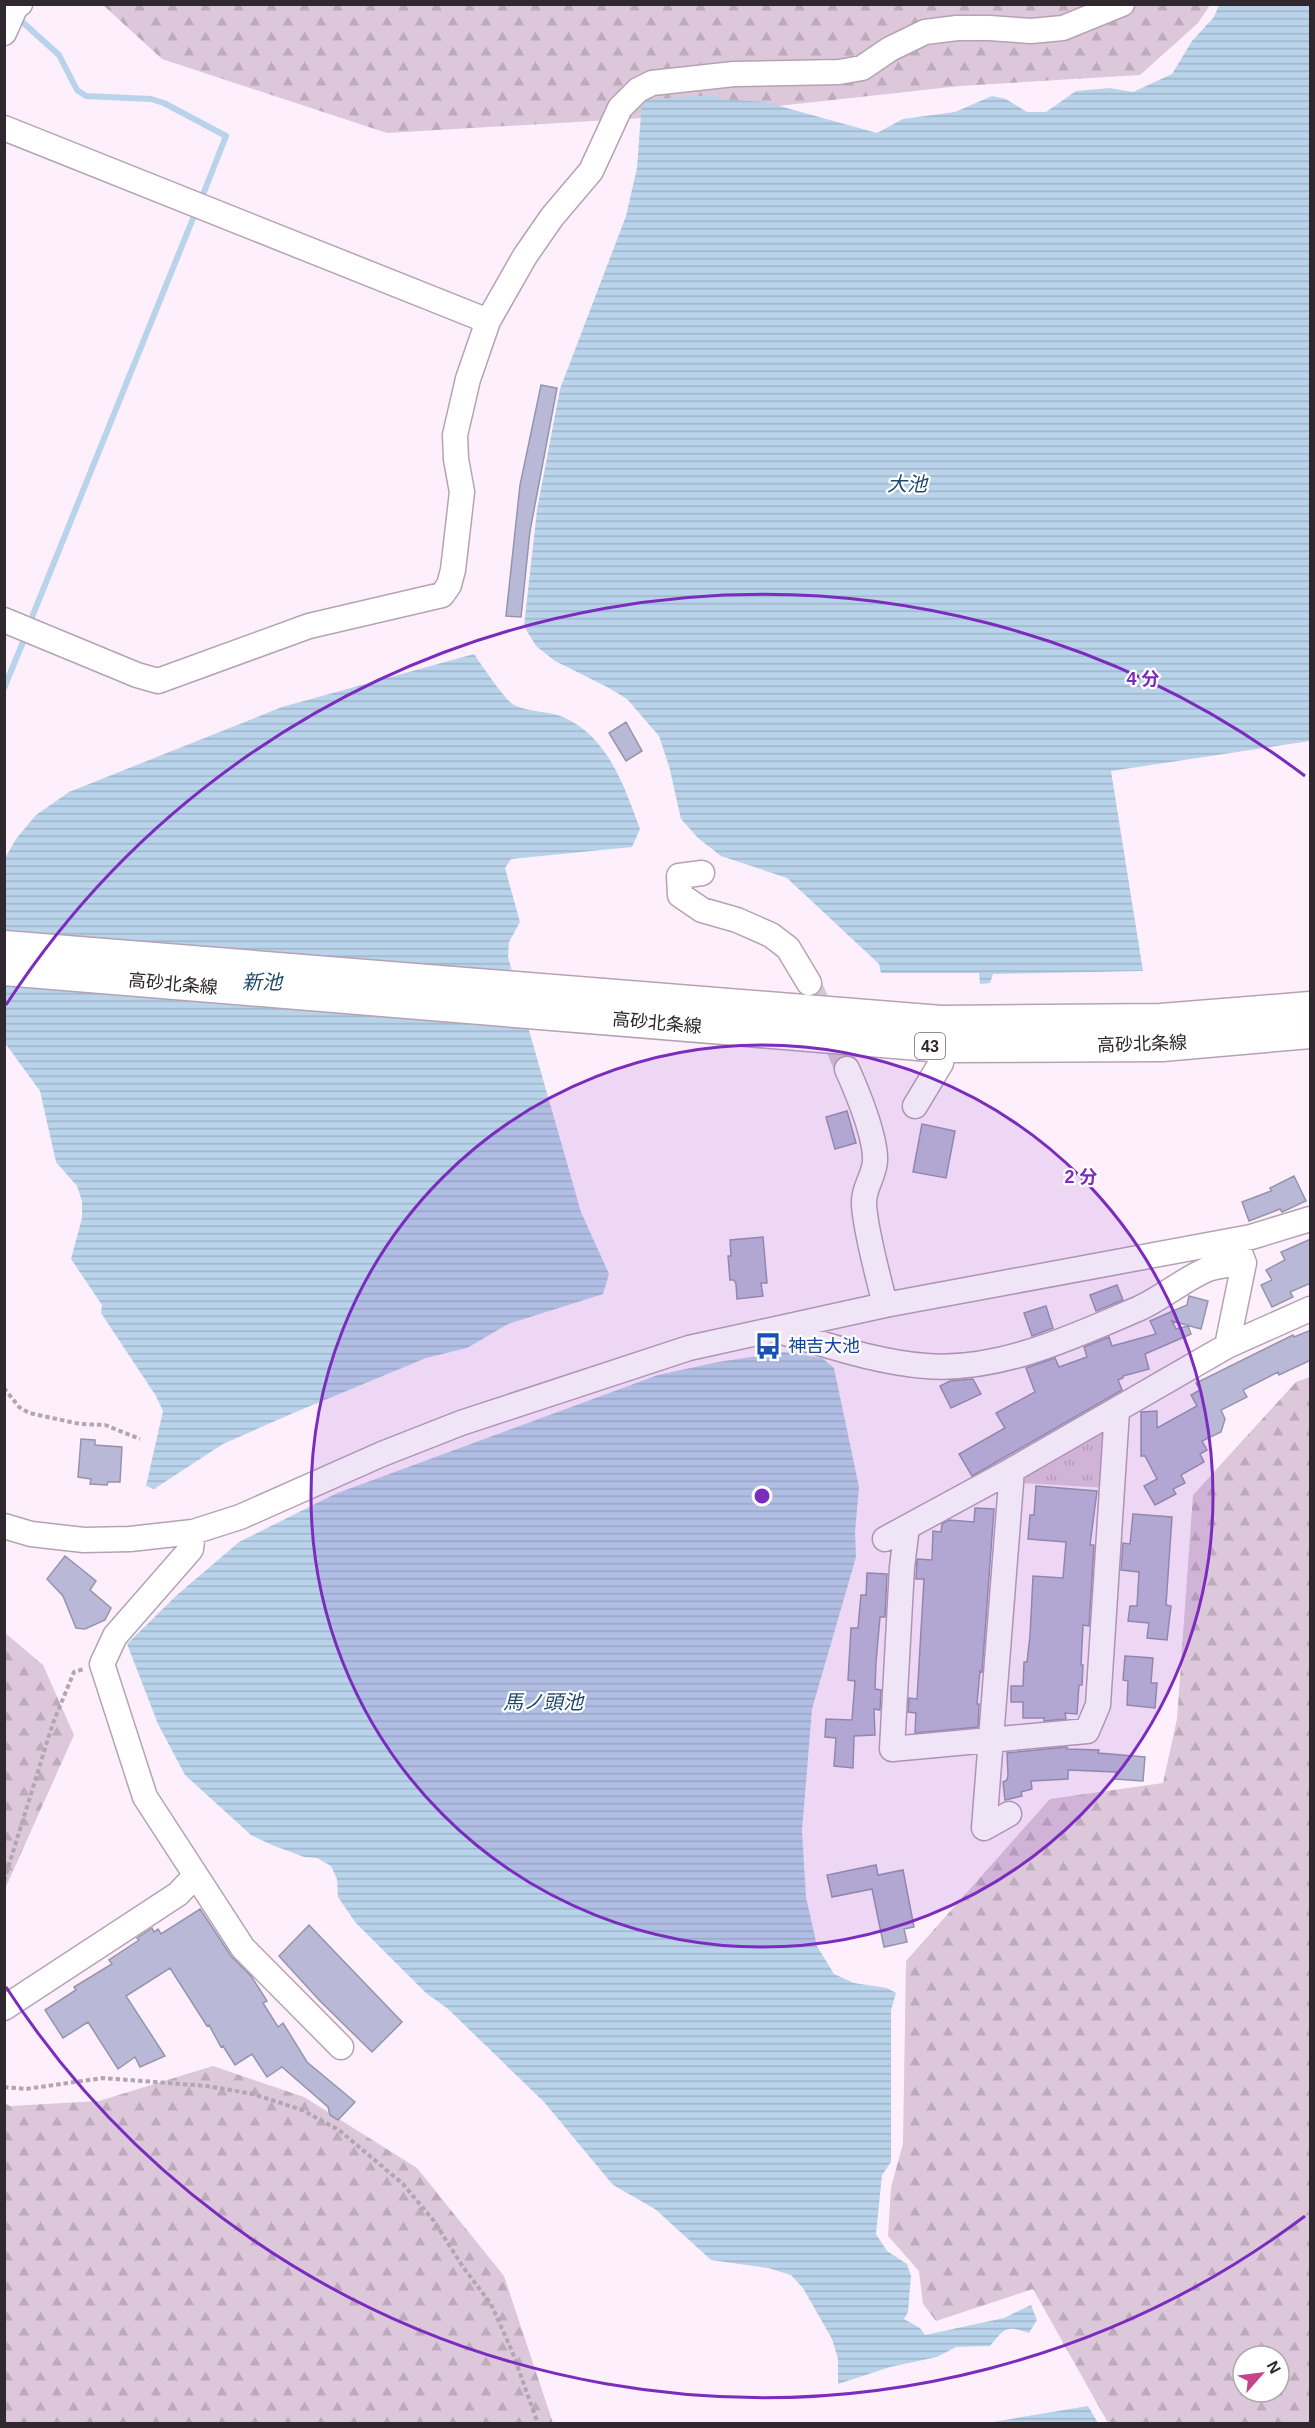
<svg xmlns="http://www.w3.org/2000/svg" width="1315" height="2428" viewBox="0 0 1315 2428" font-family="Arial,'Noto Sans JP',sans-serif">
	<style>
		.grass { fill: url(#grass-tufts) }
		.forest { fill: url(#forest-firs); fill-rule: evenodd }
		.water { fill: url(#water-rules) }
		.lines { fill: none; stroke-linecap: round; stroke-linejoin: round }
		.stream { stroke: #b9d3ea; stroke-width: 6 }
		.building { fill: #bab8d7; stroke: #9594ac; stroke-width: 1.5 }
		.minor-tunnel { stroke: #d4c8d3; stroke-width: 24; stroke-dasharray: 24 12; stroke-linecap: butt }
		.minor-casing { stroke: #b6a2b5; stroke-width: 27 }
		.major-casing { stroke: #b6a2b5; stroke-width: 33 }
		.path { stroke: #b2a7b1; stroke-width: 4; stroke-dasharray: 4.5 3; stroke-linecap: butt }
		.minor { stroke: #fff; stroke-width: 24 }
		.major { stroke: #fff; stroke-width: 30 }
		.ring { fill: none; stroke: #7b2cbf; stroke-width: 3 }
		.labels { text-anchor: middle; stroke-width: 4.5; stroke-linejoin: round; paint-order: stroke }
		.shield { fill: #fff; stroke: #6e686d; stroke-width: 1.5 }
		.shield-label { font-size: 16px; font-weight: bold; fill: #30282f }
		.street-label { font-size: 18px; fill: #30282f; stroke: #fff }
		.transit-label { font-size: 18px; fill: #164399; stroke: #fff; text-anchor: start }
		.water-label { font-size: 20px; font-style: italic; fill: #1f496a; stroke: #fff }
		.centre { fill: #7b2cbf; stroke: #fff; stroke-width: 3 }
		.ring-label { font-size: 18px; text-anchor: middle; font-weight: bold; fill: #7b2cbf; stroke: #fff; stroke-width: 4.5; stroke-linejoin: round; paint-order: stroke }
	</style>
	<defs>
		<pattern id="grass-tufts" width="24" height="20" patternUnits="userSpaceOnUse" patternTransform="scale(1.5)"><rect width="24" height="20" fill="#dcc7db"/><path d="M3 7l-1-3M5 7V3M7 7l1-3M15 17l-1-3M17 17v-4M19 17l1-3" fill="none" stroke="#bdabbc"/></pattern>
		<pattern id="forest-firs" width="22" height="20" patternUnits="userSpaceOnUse" patternTransform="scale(1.5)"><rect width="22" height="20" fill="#dcc7db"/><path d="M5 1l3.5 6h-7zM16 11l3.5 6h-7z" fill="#bdabbc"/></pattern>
		<pattern id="water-rules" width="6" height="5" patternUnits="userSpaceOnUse" patternTransform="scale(1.5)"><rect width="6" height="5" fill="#b9d3ea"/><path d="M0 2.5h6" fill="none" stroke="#9fb5c9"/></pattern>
	</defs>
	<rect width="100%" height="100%" fill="#fdf0fc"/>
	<path class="grass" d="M1098,1430L1109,1439L1107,1488L1021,1483L1025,1471H1033L1042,1467L1039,1462Z"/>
	<path class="forest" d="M103,5H1210L1198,23L1140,75L960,86L695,115L387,133L162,59Z
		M1310,1377V2423H1108L1033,2289L936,2321L923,2304L919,2271L888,2236L891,2187L903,2144L906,1961L1050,1799L1163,1783L1177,1719L1193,1495L1296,1382ZM1243,2356H1279V2392H1243Z
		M5,1633L43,1665L74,1735L5,1889Z
		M213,2066L304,2097L417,2168L504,2276L553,2423H5L4,2103L10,2106L99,2101Z"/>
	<path class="water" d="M1219,5H1310V741L1111,771L1143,971L993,974L990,983L980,984L979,973H881L879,964L787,878L721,856L698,838L681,819L669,766L659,736L627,699L609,688L555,661L536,646L524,626L537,510L560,389L626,216L637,168L642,100L712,95L723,99L765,102L877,133L903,119L955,112L992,96L1006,99L1027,112H1046L1076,91L1110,88L1133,92L1172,74L1192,41L1214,17Z
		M474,654C481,664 505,700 514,705C528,712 548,711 563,717C608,736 625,788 640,829L632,847L511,859L505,868L520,922L509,942L508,957L581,1212L609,1274L603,1294L508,1324L467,1348L426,1358L291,1414L223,1444L154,1489L146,1486L163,1411L156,1396L101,1313L102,1305L71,1259L82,1218V1201L77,1186L56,1162L40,1091L5,1043L4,860L16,839L36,815L69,792L282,707Z
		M784,1352L822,1358L834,1368L859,1487L855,1532L856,1557L812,1709L802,1831L806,1897L817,1946L834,1974L854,1983L887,1988L896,1993L891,2010V2162L882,2175L876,2234L887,2251L907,2264L911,2276L908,2312L904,2319L920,2328L925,2335L1004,2318L1031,2305L1037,2320L1029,2333C1006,2325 1005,2328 990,2346L956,2347L937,2357L890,2367L838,2384V2359L832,2339L803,2288L791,2275L768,2268L711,2260L655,2209L613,2185L544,2102L448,2009L426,1993L355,1922L338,1897L337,1879L331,1866L317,1858L304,1857L272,1845L251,1835L185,1775L158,1724L127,1644L177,1595L239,1542L335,1494L658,1375L718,1362Z
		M1088,2406L1098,2423H987Z"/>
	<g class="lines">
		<path class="stream" d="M18,18L59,55L77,90L86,96L151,99L164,103L226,136L200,202
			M30,622L196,211
			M4,688L23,642"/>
	</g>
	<path class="building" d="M541,385L557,388L530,531L521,617L506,616L520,485Z
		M626,722L642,751L626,761L609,733Z
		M847,1111L856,1143L835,1149L826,1117Z
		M922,1124L955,1131L946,1178L913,1172Z
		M1294,1176L1306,1201L1282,1212L1280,1209L1249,1221L1242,1202L1271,1191L1270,1188Z
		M763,1237L767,1283H761L763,1296L737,1299L736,1284L734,1280H730L728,1256H731L730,1240Z
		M1311,1239V1283L1290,1292L1293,1297L1272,1307L1261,1285L1272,1280L1266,1270L1285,1260L1281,1252Z
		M1117,1285L1123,1300L1096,1311L1090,1295Z
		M1189,1296L1208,1301L1201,1329L1172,1321L1176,1329L1188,1326L1191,1334L1145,1354L1149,1369L1123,1376V1378L1118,1380L1122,1390L972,1476L959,1454L1005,1428L996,1413L1035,1392L1026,1368L1055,1358L1059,1367L1087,1357L1084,1347L1109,1337L1112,1346L1156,1334L1150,1321L1187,1305Z
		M1046,1306L1053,1328L1032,1336L1024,1313Z
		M1311,1330V1360L1279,1375L1278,1372L1243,1390L1247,1397L1221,1410L1225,1419L1221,1432L1202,1441L1207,1450L1200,1454L1204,1462L1181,1475L1185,1483L1173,1489L1176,1494L1155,1505L1144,1486L1157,1479L1145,1456H1141V1412L1157,1411V1428L1197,1406L1191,1395L1200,1390L1196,1383L1293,1335L1294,1337Z
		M973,1379L981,1394L951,1408L940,1386L950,1381Z
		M81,1439L95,1440V1445L122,1447L120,1482H108L107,1485L90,1484L91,1479L78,1477Z
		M1036,1486L1097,1491L1090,1545H1094L1089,1626L1083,1625L1081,1665H1083L1082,1685H1079L1077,1714L1065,1713L1066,1719L1044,1721V1718H1023V1702H1011V1686H1023L1024,1662H1027L1030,1636L1033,1576L1063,1578L1066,1542L1028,1539L1030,1515H1034Z
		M975,1508L994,1509L982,1672L980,1671L977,1704H979L978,1727L915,1733L916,1713L908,1712L909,1698L917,1699L924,1579H916L917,1559L932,1560L933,1531L941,1532L942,1524L949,1520L974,1522Z
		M1133,1514L1172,1517L1166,1605L1171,1606L1167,1640L1147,1638L1149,1623L1128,1621L1130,1606H1137L1139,1572L1121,1570L1123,1543L1130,1544Z
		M65,1556L96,1581L90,1590L111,1608L105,1620L85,1629L76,1628L63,1596L47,1579Z
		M867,1573L887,1574L885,1617H880L876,1662L875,1689L881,1690L880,1710L874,1709L875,1735L854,1736L853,1768L834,1766L836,1738L825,1737L826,1719L852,1720L855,1681L848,1680L851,1628H858L861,1595H866Z
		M1125,1656L1153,1658L1151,1683H1157L1155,1708L1127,1705L1128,1681L1123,1680Z
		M1067,1747V1749L1099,1750L1098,1753L1145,1757L1143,1781L1115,1779L1116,1772L1068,1770V1779L1031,1781L1032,1789L1021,1792L1022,1796L1005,1800L1003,1782L1007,1780L1008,1775L1007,1753Z
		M876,1865L878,1875L903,1870L914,1927L904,1929L907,1942L884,1947L872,1889L832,1897L827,1875Z
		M200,1909L231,1956L251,1976L267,2001L263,2003L278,2027L283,2023L307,2062L355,2102L338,2120L330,2115L328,2107L282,2067L267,2077L252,2054L235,2065L223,2046L221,2047L209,2025L207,2026L170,1968L126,1996L165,2056L140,2067L135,2057L118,2069L88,2022L63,2038L45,2010L76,1990L74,1987L112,1964L109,1960L139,1940L137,1938L152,1928L154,1932L158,1929L161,1934Z
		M309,1925L402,2022L372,2052L320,2001L279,1956Z"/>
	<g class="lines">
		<path class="minor-tunnel" d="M809,983L847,1069"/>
		<defs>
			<path id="minor" d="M4,33L16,6L20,4
				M4,128L488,321
				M4,620L137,675L158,681L309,626L442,595L449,585L453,570L462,492L456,459L455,435L468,379L488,321L525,256L552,217L591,171L620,108L638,90L652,83L734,74L839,72L862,68L890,49L925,32L957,28H989L1031,31L1063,28L1122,4
				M702,873L679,876L680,895L702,910L737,920L771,935L788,948L809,983
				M847,1069C857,1091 876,1137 875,1161C874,1177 863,1188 864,1205C866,1234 878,1275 885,1305
				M915,1106L941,1063L943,1047
				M775,1330C824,1344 875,1362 926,1366C999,1372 1075,1336 1140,1308C1164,1297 1184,1279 1208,1269C1219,1265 1233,1265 1244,1263
				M1227,1346L1244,1263L1239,1250
				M1117,1411L1098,1705L1087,1731L892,1749L902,1567L907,1527L1012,1470L1227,1346L1310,1309
				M4,1526L31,1534L84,1540L130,1539L193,1532L240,1517L382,1454L461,1423L689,1348L885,1305L1251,1237L1310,1219
				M193,1532L191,1549L115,1636L102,1664L145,1797L243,1948L341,2047
				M885,1539L907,1527
				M1009,1814L984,1828L1012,1470
				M4,2008L178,1894L195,1876"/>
			<path id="major" d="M4,946L941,1021L1161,1019L1310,1007
				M4,970L943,1047L1162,1046L1310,1033"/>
		</defs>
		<use href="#minor" class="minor-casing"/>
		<use href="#major" class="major-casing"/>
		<path class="path" d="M4,1388L19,1407L29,1413L80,1424L105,1425L140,1439
			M4,1881L53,1723L74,1672L84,1669
			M4,2087L26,2089L103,2078L207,2086L253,2094L302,2110L339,2130L403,2184L434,2221L463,2267L491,2304L512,2351L538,2424"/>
		<use href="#minor" class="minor"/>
		<use href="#major" class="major"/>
	</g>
	<circle cx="762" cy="1496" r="451" fill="#7b2cbf" fill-opacity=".12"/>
	<g class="ring">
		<circle cx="762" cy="1496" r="451"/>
		<path d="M1305 2216A902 902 0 0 1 6 1987M6 1005A902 902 0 0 1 1305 776"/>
	</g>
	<defs>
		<symbol id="bus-bare" viewBox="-9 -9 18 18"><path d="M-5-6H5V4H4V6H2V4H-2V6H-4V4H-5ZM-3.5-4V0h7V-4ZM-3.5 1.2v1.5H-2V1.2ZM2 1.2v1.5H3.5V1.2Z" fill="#1a4fb4" stroke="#fff" stroke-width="2.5" paint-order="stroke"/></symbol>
	</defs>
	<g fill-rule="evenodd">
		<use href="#bus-bare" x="749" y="1327" width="38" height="38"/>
	</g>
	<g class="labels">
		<rect class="shield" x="915" y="1033" width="30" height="26" rx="4.5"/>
		<g class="shield-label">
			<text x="930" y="1052">43</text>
		</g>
		<g class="street-label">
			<text transform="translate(173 984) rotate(5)" y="6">高砂北条線</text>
			<text transform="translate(657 1023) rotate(5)" y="6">高砂北条線</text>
			<text transform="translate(1142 1044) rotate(-2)" y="6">高砂北条線</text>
		</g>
		<g class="transit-label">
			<text x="788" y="1352">神吉大池</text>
		</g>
		<g class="water-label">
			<text x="907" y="491">大池</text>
			<text x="262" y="989">新池</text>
			<text x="543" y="1709">馬ノ頭池</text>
		</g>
	</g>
	<circle cx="762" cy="1496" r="9" class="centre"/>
	<g class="ring-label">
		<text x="1143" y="685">4 分</text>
		<text x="1081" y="1183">2 分</text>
	</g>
	<rect width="1315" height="2428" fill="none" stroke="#30282f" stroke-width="12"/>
	<g transform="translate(1261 2374) rotate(62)"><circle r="28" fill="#ffffff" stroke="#aca9ac" stroke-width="1.5"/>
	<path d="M0-4.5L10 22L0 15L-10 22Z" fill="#c5448d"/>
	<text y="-9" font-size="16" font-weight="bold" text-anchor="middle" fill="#30282f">N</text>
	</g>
</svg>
